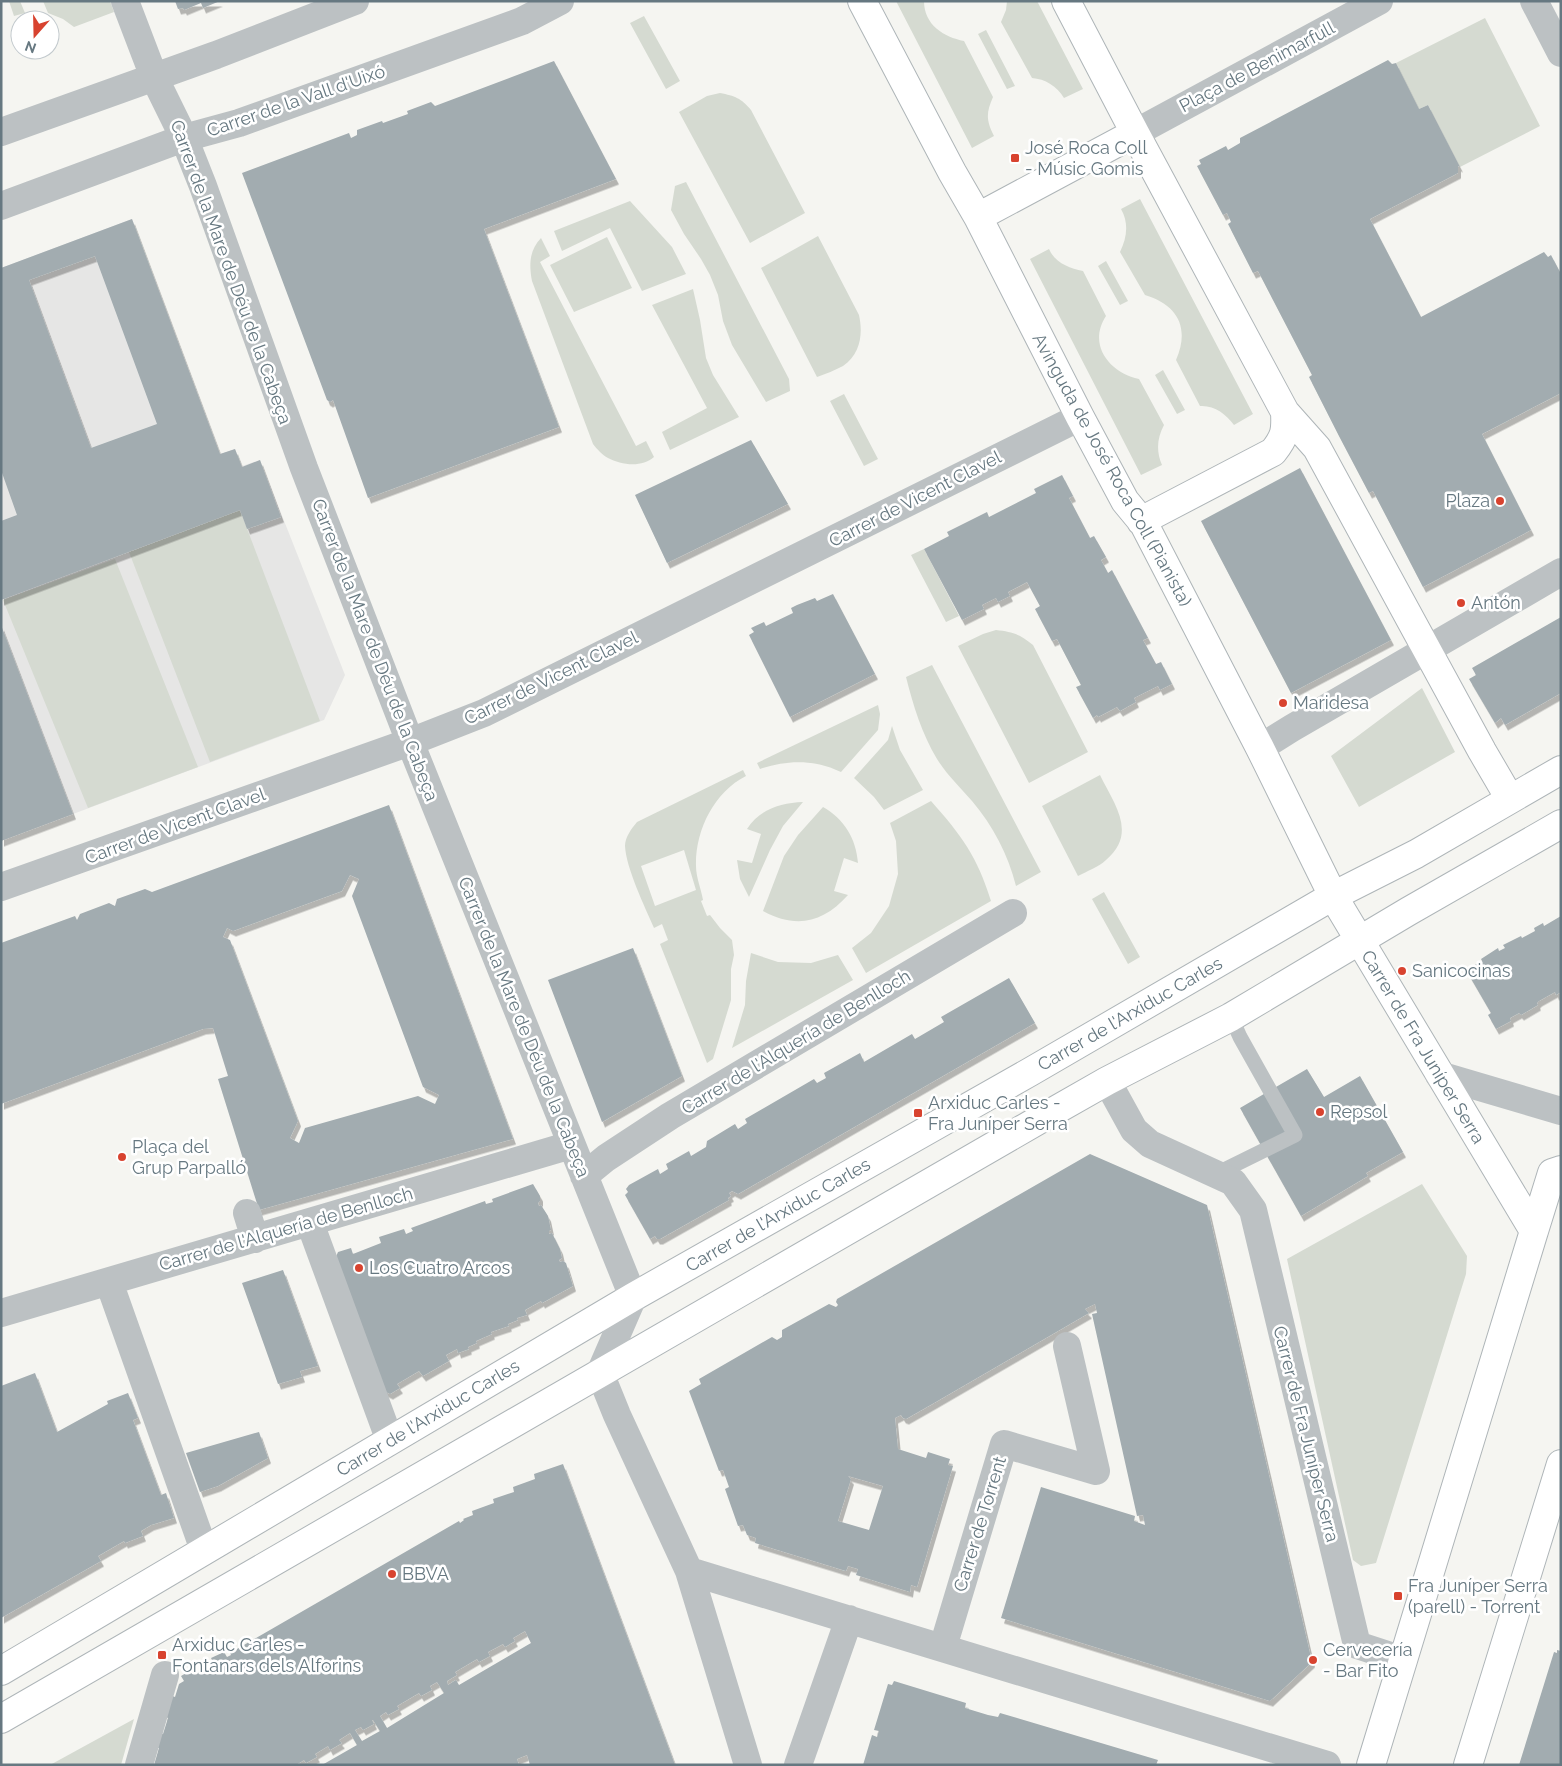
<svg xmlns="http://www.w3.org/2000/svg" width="1562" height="1766" viewBox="0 0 1562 1766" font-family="Raleway,sans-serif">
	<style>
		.built { fill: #e6e6e5 }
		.green { fill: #d5dad1; fill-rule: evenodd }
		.building { fill: #a2acb0; fill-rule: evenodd; filter: url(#shadow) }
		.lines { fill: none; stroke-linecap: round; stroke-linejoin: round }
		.secondary-casing { stroke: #aeb5b8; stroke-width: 30 }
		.lane { stroke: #bcc1c3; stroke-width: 15 }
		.street { stroke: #bcc1c3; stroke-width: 28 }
		.secondary { stroke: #fff; stroke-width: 28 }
		.poi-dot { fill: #d8432f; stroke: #fff; stroke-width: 2 }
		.labels { text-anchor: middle; stroke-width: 5; stroke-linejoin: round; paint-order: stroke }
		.street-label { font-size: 18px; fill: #667881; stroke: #fff }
		.poi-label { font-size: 18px; fill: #667881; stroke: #fff; text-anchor: start }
	</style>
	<defs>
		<filter id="shadow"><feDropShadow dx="3" dy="5.5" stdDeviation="0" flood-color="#0004"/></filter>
	</defs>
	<rect width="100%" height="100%" fill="#f5f5f1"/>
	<path class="built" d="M132,219L220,454L235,449L242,466L260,460L345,675L324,720L1,841V268Z"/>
	<path class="green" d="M9,1H20L25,13L14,16Z
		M43,1H110L114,12L74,27L63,19L48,13Z
		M896,1H924C924,25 944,37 964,41L993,97C986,113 986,120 994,136L972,148Z
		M1007,1H1037L1083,89L1064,98C1057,86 1045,79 1032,78L1001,22L1006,10Z
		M644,16L680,81L666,89L630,23Z
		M1485,18L1540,126L1460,167L1428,105L1419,109L1396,63Z
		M986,30L1015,86L1007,89L978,34Z
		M720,93C735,96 741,98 751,110L805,213L750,243L679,112L707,96Z
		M686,182L789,379L790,391L766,402L732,345L723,321L718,295L710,275L701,259L684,234L671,210L675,186Z
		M1140,199L1253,414L1234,425C1226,414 1214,405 1200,406L1176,360C1190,328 1178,305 1145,295L1120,252C1127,238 1129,223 1121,209Z
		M630,201L672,247L686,274L642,291L610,228L562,251L554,231Z
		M818,236L859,315C863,333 861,354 843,366C835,370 826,374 817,377L761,268Z
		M607,237L632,288L574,312L550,265Z
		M541,238L550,256L540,262L636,446L646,441L654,457C642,468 621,465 608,458C602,455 597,449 593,444L532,281C529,265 529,251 541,238Z
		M1049,249C1055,263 1069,268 1083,271L1106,316C1087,345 1110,373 1139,379L1164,425C1157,438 1156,451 1162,465L1141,475L1030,259Z
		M1106,261L1128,301L1120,305L1098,266Z
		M693,289L700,320L706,358L713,375L739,417L670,450L662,432L707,408L652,305Z
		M1163,370L1185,410L1177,414L1155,375Z
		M844,394L878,459L864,466L830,401Z
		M240,510L320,721L210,762L129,552Z
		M924,549L959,616L946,622L911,555Z
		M115,559L198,767L88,808L3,600Z
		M996,630C1013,632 1020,634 1033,645L1088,752L1029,783L958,646L983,634Z
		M932,665L1041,872L1016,886C1008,854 993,826 972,801C960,787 947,775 937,759C922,734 913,705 906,677Z
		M1422,688L1455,752L1359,807L1331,756Z
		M878,705L880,714L878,730L841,772C814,759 787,760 760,769L757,763Z
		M892,726L900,750L923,790L884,810L874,797L854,778L888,740Z
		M743,770L746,776C714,792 695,831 696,866C696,877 701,889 703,900L701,901L707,916L710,915L720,928L732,940L734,955L731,969V1000L713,1059L707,1063L660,944L668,940L662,924L654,928C645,907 626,868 625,846C625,837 632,828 637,822ZM684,850L696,890L655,906L641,866Z
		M1100,775C1114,804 1138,833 1106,860C1099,867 1087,871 1078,876L1042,806Z
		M931,801C962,836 977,856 991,901L866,973L852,948L871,933L889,906L898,874L896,841L890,823Z
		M803,802L783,826L770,850L749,897L740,879L737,860L752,863L761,834L747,829C760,809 781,803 803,802Z
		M823,807C844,819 856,838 858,863L844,858L834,891L848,895C823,923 796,929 763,911L784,856L798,835Z
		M1104,892L1140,957L1128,964L1092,899Z
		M751,953L778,962L811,963L838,955L853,980L732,1048L745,1005L746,981Z
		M1422,1184L1467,1256L1466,1274L1376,1563L1361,1566L1353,1560L1287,1259Z
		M134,1719L121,1765H50Z"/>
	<path class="building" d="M175,1H220L203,8L201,3L184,10L183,8L178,9Z
		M1388,60L1392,64L1396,63L1419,109L1428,105L1460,167L1458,166V173L1370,219L1421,317L1544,252L1548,257L1551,255L1561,274V393L1482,434L1531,530L1423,587L1373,491L1369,493L1339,436L1309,377L1312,375L1258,271L1253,273L1228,224L1231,222L1227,213L1223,215L1197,166L1201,164L1199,160L1226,146L1228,150L1240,143V138Z
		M554,61L616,179L484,229L559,427L368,498L333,400L330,402L327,400L242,173L349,133L351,138L357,135V130L382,121L383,123L408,114L407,111L431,102L435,106Z
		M132,219L220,454L235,449L242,467L260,460L281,517L247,529L240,510L1,600V521L17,515L1,470V268ZM95,256L157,424L91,448L29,280Z
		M751,440L788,504L667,563L635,495Z
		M1300,468L1391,640L1291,693L1201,521Z
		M1062,475L1073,496L1069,498L1090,538L1094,536L1106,557L1101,560L1108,573L1112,570L1148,638L1143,640L1156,664L1161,662L1172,684L1160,690L1158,686L1134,698L1136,702L1120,711L1117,707L1098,717L1097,715L1093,718L1076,687L1081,685L1057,639L1052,641L1035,609L1040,606L1027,582L1008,592L1010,596L998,602L996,598L982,605L984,609L962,620L924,549L949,536L947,532L987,512L989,517L1036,493L1034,489Z
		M833,594L875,674L790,717L749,635L754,632L751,628L764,622L766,626L793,613L791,608L797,605L815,598L817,601Z
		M1561,617V693L1505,725L1501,718L1495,723L1469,679L1476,675L1472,668Z
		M1,625L73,814L1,841Z
		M389,805L513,1139L259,1210L218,1079L228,1076L213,1028L203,1029L1,1104V943L75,916L77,920L80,914L109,903L115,906L117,899L145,889L152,892ZM350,875L359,879L352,896L423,1087L439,1095L435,1104L418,1096L305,1128L299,1143L290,1138L298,1121L230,940L223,937L227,928L233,931L342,891Z
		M1561,916V992L1556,995L1555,992L1539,1001L1537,1003L1538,1005L1521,1015L1519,1013L1510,1018L1511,1021L1496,1029L1488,1015L1491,1013L1466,970L1482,961L1481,959L1498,948L1499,951L1505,948L1503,945L1521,936L1522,938L1535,931L1534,928L1543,923L1544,926Z
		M633,948L682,1076L602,1122L548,980Z
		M1009,978L1035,1023L738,1194L732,1191L729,1193L731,1196L728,1198L729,1200L660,1239H657L655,1236L650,1239L625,1195L628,1192L626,1189L629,1185L658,1169L660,1174L668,1169L666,1164L689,1151L691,1156L706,1147L707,1141L735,1124L738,1129L747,1123L745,1119L814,1079L817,1083L826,1078L824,1073L860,1053L864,1062L912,1034L915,1039L944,1022L941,1017Z
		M1307,1069L1324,1097L1360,1076L1403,1152L1366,1173L1368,1176L1301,1216L1240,1108Z
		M1090,1154L1207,1205L1312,1662L1270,1701L1001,1618L1041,1487L1135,1516L1134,1521L1145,1525L1143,1515L1137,1516L1092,1314L1097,1313L1095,1304L1085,1309L1089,1313L934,1403L906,1419L903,1418L901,1415L895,1418L898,1449L926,1458L928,1452L950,1459L948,1465L953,1466L917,1587L911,1585L910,1592L856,1575L858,1569L848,1566L846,1571L755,1543L756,1538L747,1535L743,1525L738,1526L725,1489L729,1487L723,1470L719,1471L689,1391L701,1384L699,1379L772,1337L777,1340L782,1337V1330L829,1304L836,1307L838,1305L836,1302L837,1299ZM848,1476L883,1486L869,1530L838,1521L851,1479Z
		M533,1184L540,1196V1201L538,1203L539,1206L541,1205L548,1216L551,1230L549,1231V1234L552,1233L560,1249L562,1258L559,1260L560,1262L563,1261L566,1263L573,1286L542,1303L541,1301L525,1310L527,1315L517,1318L518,1320L508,1324L509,1326L491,1332L492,1334L476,1341L477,1343L468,1347L469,1349L458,1353L457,1349L446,1355L449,1361L423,1376L419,1371L397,1384L400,1388L390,1394L384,1391L335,1259L338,1252L351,1248L353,1254L381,1243L379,1237L404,1229L406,1234L413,1231L411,1228L485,1201L486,1204L493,1202L492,1199Z
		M283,1270L318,1366L300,1371L302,1377L278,1384L242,1283Z
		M35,1373L57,1432L108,1404L107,1401L128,1393L138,1418L133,1420L161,1495L166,1493L174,1518L151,1525L141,1531L143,1536L125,1543L124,1541L98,1556L101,1561L1,1618V1386Z
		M259,1432L268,1458L218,1486L200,1492L186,1453Z
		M563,1464L675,1765H530L527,1755L517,1759L519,1765H322L357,1745L350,1733L339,1740L342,1743L330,1750L328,1746L315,1754L317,1757L306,1763L304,1760L296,1765H154L159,1748L155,1747L159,1733L163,1734L168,1718L164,1716L170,1695L175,1697L179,1684L184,1681L181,1676L193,1669L196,1674L214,1664L211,1658L224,1652L227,1657L231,1655L230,1653L459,1521L460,1523L464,1520L463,1519L473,1515L472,1511L494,1503L493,1499L514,1492L513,1487L535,1479L534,1474ZM525,1631L531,1643L459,1685L456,1680L448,1685L447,1681L457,1675L455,1672L477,1659L479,1662L490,1656L488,1652L503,1644L505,1647L515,1641L513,1638ZM437,1682L444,1693L387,1728L380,1716L386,1712L388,1715L399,1709L397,1706L419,1693L421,1696L432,1690L430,1686ZM372,1720H373L380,1731L362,1741L355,1730L361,1727L363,1730L374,1724Z
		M1557,1650L1561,1651V1765H1519L1554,1652L1557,1653Z
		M894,1681L966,1703L965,1708L988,1715L998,1717L1000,1713L1158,1760L1156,1765H863L872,1735L877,1737L879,1731L874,1730L888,1684L892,1685Z"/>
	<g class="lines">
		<defs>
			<path id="secondary" d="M862,1L952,172L978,217L1080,417L1125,501L1144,524L1260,748L1333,896L1534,1231L1371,1765
				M1066,1L1135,133L1285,412L1317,448L1482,751L1510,799
				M978,217L1135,133
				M1141,521L1273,452C1285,437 1286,431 1285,412
				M1534,1231L1552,1173L1561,1170
				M1,1671L633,1297L1030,1072L1333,896L1416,854L1561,770
				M1,1719L1049,1114L1107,1081L1231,1017L1409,911L1561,824
				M1468,1765L1561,1464"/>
		</defs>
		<use href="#secondary" class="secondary-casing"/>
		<path class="lane" d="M1216,1174L1295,1135L1240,1037L1231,1017"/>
		<path class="street" d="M125,1L154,77L184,138L203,186L304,468L410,742L633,1297L600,1373L617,1415L689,1571L748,1765
			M1534,1L1561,53
			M1,132L216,55L355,1
			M1135,133L1379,1
			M1,206L184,138L239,123L522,21L560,1
			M1260,748L1292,728L1561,572
			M1,887L410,742L484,713L1080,417
			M1439,1075L1561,1111
			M1107,1081L1134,1130L1150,1144L1233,1182L1253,1210L1357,1645L1403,1660
			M584,1176L606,1158L670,1116L1013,913
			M247,1213L255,1239
			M310,1223L390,1441
			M109,1282L204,1550
			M1,1313L571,1145
			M689,1571L1327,1765
			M943,1647L1004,1444L1096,1471L1067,1346
			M139,1765L165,1675
			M798,1765L849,1619"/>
		<use href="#secondary" class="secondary"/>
	</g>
	<g class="poi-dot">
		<rect x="1010" y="153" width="10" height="10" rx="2.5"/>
		<circle cx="1500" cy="501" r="5"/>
		<circle cx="1461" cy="603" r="5"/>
		<circle cx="1283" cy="703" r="5"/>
		<circle cx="1402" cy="971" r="5"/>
		<circle cx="1320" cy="1112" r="5"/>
		<rect x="913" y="1108" width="10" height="10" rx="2.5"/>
		<circle cx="122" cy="1157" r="5"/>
		<circle cx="359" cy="1268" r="5"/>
		<circle cx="392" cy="1574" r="5"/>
		<rect x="1393" y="1591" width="10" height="10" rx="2.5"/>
		<rect x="157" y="1650" width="10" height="10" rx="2.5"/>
		<circle cx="1313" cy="1660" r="5"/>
	</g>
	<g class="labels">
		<g class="street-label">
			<text transform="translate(1257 67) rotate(-28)" y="6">Plaça de Benimarfull</text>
			<text transform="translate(296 101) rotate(-19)" y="6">Carrer de la Vall d'Uixó</text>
			<text transform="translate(231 272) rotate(70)" y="6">Carrer de la Mare de Déu de la Cabeça</text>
			<text transform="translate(1112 470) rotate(61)" y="6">Avinguda de José Roca Coll (Pianista)</text>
			<text transform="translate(915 499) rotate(-27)" y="6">Carrer de Vicent Clavel</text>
			<text transform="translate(375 650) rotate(69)" y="6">Carrer de la Mare de Déu de la Cabeça</text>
			<text transform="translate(551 678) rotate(-26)" y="6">Carrer de Vicent Clavel</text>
			<text transform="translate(175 826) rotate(-20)" y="6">Carrer de Vicent Clavel</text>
			<text transform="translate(1130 1014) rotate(-30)" y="6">Carrer de l'Arxiduc Carles</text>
			<text transform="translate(524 1027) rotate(68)" y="6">Carrer de la Mare de Déu de la Cabeça</text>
			<text transform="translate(796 1042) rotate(-31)" y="6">Carrer de l'Alquería de Benlloch</text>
			<text transform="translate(1423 1047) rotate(59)" y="6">Carrer de Fra Juníper Serra</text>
			<text transform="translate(778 1215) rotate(-30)" y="6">Carrer de l'Arxiduc Carles</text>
			<text transform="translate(286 1229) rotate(-16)" y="6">Carrer de l'Alquería de Benlloch</text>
			<text transform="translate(428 1418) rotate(-31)" y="6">Carrer de l'Arxiduc Carles</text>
			<text transform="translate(1306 1434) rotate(76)" y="6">Carrer de Fra Juníper Serra</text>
			<text transform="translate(980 1524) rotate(-73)" y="6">Carrer de Torrent</text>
		</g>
		<g class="poi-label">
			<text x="1025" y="154">José Roca Coll<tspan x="1025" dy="21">- Músic Gomis</tspan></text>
			<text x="1490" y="507" text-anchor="end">Plaza</text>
			<text x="1471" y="609">Antón</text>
			<text x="1293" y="709">Maridesa</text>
			<text x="1412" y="977">Sanicocinas</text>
			<text x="928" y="1109">Arxiduc Carles -<tspan x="928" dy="21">Fra Juníper Serra</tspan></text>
			<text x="1330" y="1118">Repsol</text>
			<text x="132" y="1153">Plaça del<tspan x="132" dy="21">Grup Parpalló</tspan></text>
			<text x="369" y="1274">Los Cuatro Arcos</text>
			<text x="402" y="1580">BBVA</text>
			<text x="1408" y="1592">Fra Juníper Serra<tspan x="1408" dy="21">(parell) - Torrent</tspan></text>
			<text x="172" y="1651">Arxiduc Carles -<tspan x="172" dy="21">Fontanars dels Alforins</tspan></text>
			<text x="1323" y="1656">Cervecería<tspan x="1323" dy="21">- Bar Fito</tspan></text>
		</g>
	</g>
	<rect width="1562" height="1766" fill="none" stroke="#667881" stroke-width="5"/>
	<g transform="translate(35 35) rotate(200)"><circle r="24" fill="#ffffff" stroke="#c2c9cd"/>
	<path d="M0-4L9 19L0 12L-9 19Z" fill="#d8432f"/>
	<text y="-8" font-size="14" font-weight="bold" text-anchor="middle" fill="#667881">N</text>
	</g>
</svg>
